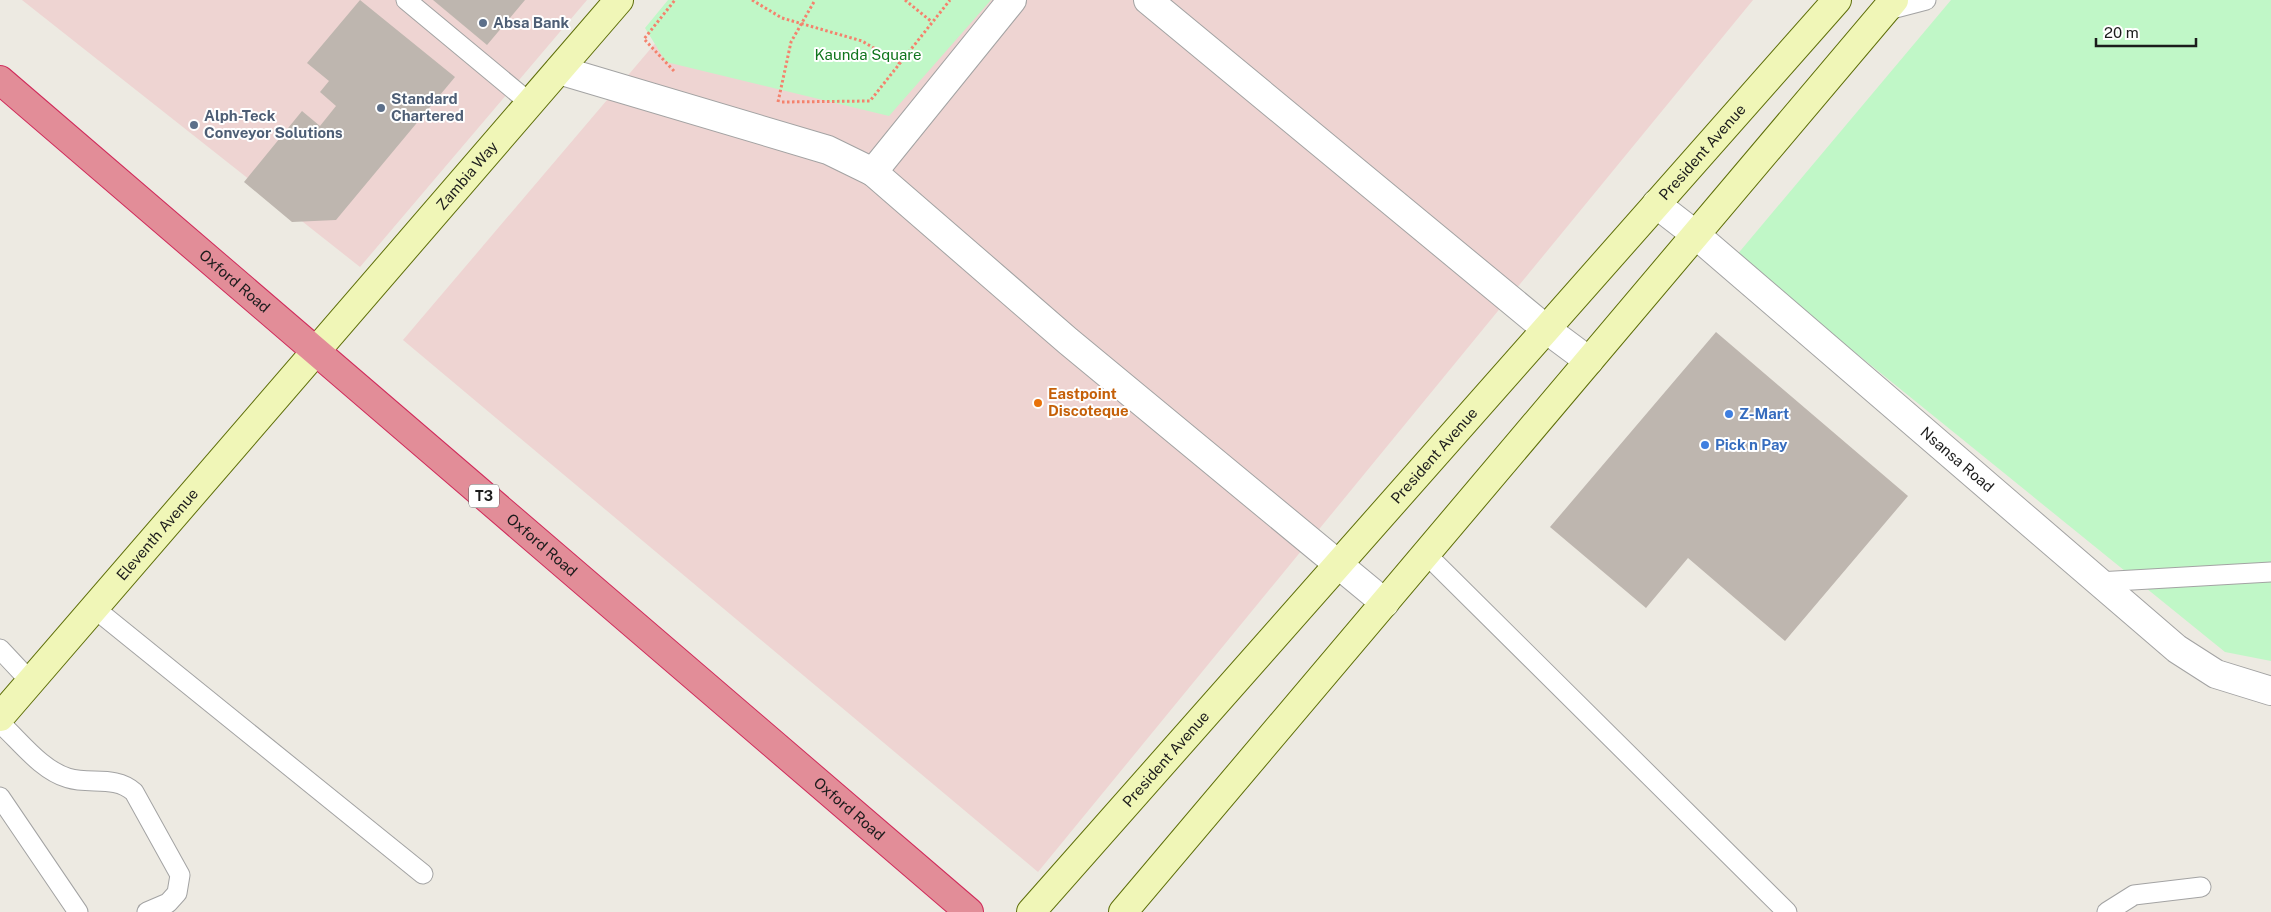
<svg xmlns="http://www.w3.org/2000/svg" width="2271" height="912" viewBox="0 0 2271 912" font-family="'Public Sans',sans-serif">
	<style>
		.commercial { fill: #eed4d2 }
		.park { fill: #c0f7c7 }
		.building { fill: #beb6af }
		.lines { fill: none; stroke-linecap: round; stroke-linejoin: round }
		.lane-casing { stroke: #a3a3a3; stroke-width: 21 }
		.street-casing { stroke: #a3a3a3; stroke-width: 30 }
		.secondary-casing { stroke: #5e6e09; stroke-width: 30 }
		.highway-casing { stroke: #d02b5b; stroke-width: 30 }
		.path { stroke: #f4826d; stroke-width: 3; stroke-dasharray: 2.5 2.5; stroke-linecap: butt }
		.lane { stroke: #fff; stroke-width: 19 }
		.street { stroke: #fff; stroke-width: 28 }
		.secondary { stroke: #f0f6b7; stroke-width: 28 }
		.highway { stroke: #e28d98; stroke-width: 28 }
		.service-dot { fill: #5c6f8a; stroke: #fff; stroke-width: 2 }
		.food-dot { fill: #e8710a; stroke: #fff; stroke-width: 2 }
		.shop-dot { fill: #3f7fe0; stroke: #fff; stroke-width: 2 }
		.labels { text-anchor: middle; stroke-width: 4; stroke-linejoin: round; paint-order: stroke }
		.shield { fill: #fff; stroke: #606060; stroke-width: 1 }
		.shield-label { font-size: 14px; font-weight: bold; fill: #1c1c1c }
		.service-label { font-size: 15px; font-weight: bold; fill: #4e5e75; stroke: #fff; text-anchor: start }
		.park-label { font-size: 15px; fill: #10751d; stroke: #fff }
		.street-label { font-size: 15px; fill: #1c1c1c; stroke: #fff }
		.food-label { font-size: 15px; font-weight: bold; fill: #c56008; stroke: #fff; text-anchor: start }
		.shop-label { font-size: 15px; font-weight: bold; fill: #366cbe; stroke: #fff; text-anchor: start }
	</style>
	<rect width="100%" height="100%" fill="#edeae2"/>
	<path class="commercial" d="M22,0H587L360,267Z
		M692,0H1753L1038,872L403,340Z"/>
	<path class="park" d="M668,0H991L889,116L666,62L645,28Z
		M1951,0H2271V661L2225,652L1736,256Z"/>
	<path class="building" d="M360,0L455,77L336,220L292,222L244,182L302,111L320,126L336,106L320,92L329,81L307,63Z
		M433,0H525L487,45Z
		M1716,332L1908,496L1785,641L1688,558L1646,608L1550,527Z"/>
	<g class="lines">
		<defs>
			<path id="lane" d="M406,0L530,103
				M1884,11L1926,0
				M1426,554L1787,912
				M2098,582L2271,572
				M94,608L423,874
				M0,649L30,681
				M0,723C20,741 41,770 68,778C90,785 115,775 134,792L180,875L177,893L168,903L147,912
				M0,797L78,912
				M2107,912L2134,895L2201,887"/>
			<g id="street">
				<path d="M1148,0L1546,329L1589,361"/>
				<path d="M559,70L828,150L873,172L1068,341L1385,603"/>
				<path d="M873,172L1012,0"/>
				<path id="s1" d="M1656,204L1696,235L2177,649L2216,674L2271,691"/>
			</g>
			<g id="secondary">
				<path id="s2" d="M0,717L619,0"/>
				<path id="s3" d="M1031,912L1837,0"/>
				<path d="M1123,912L1894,0"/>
			</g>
			<g id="highway">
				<path id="s4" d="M0,80L969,912"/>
			</g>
		</defs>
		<use href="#lane" class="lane-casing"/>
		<use href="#street" class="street-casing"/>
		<use href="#secondary" class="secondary-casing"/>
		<use href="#highway" class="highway-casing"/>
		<path class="path" d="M752,0L782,18L862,41L901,64
			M905,0L932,22
			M674,71L644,39L675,0
			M778,102L791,42L815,0
			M782,102L870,101L950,0"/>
		<use href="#lane" class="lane"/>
		<use href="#street" class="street"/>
		<use href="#secondary" class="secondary"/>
		<use href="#highway" class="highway"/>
	</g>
	<g class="service-dot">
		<circle cx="483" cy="23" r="5"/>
		<circle cx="381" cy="108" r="5"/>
		<circle cx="194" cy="125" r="5"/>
	</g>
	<circle class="food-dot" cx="1038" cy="403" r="5"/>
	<g class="shop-dot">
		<circle cx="1729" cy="414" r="5"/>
		<circle cx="1705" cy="445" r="5"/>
	</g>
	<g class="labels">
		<rect class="shield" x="469" y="484.5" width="30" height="23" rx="4"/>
		<g class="shield-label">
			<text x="484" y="501">T3</text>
		</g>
		<g class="service-label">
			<text x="493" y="28">Absa Bank</text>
			<text x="391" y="104">Standard<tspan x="391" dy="17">Chartered</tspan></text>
			<text x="204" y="121">Alph-Teck<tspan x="204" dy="17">Conveyor Solutions</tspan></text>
		</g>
		<g class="park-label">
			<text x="868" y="60">Kaunda Square</text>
		</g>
		<g class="street-label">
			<text dy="5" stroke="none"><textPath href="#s3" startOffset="1014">President Avenue</textPath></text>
			<text dy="5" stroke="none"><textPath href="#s2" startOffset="715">Zambia Way</textPath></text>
			<text dy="5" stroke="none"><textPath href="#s4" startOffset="309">Oxford Road</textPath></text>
			<text dy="5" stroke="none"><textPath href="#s3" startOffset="609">President Avenue</textPath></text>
			<text dy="5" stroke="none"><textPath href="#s1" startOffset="395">Nsansa Road</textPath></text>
			<text dy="5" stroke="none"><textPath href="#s2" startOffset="241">Eleventh Avenue</textPath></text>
			<text dy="5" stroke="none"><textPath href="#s4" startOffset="714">Oxford Road</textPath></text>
			<text dy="5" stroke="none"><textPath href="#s3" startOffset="204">President Avenue</textPath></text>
			<text dy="5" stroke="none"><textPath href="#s4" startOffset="1119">Oxford Road</textPath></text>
		</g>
		<g class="food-label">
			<text x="1048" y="399">Eastpoint<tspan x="1048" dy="17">Discoteque</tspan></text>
		</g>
		<g class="shop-label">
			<text x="1739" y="419">Z-Mart</text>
			<text x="1715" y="450">Pick n Pay</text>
		</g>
	</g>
	<path d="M2096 38v8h100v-8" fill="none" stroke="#1c1c1c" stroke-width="2.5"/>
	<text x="2104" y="38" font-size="15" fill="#1c1c1c" stroke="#ffffff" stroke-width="4" paint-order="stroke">20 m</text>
</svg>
